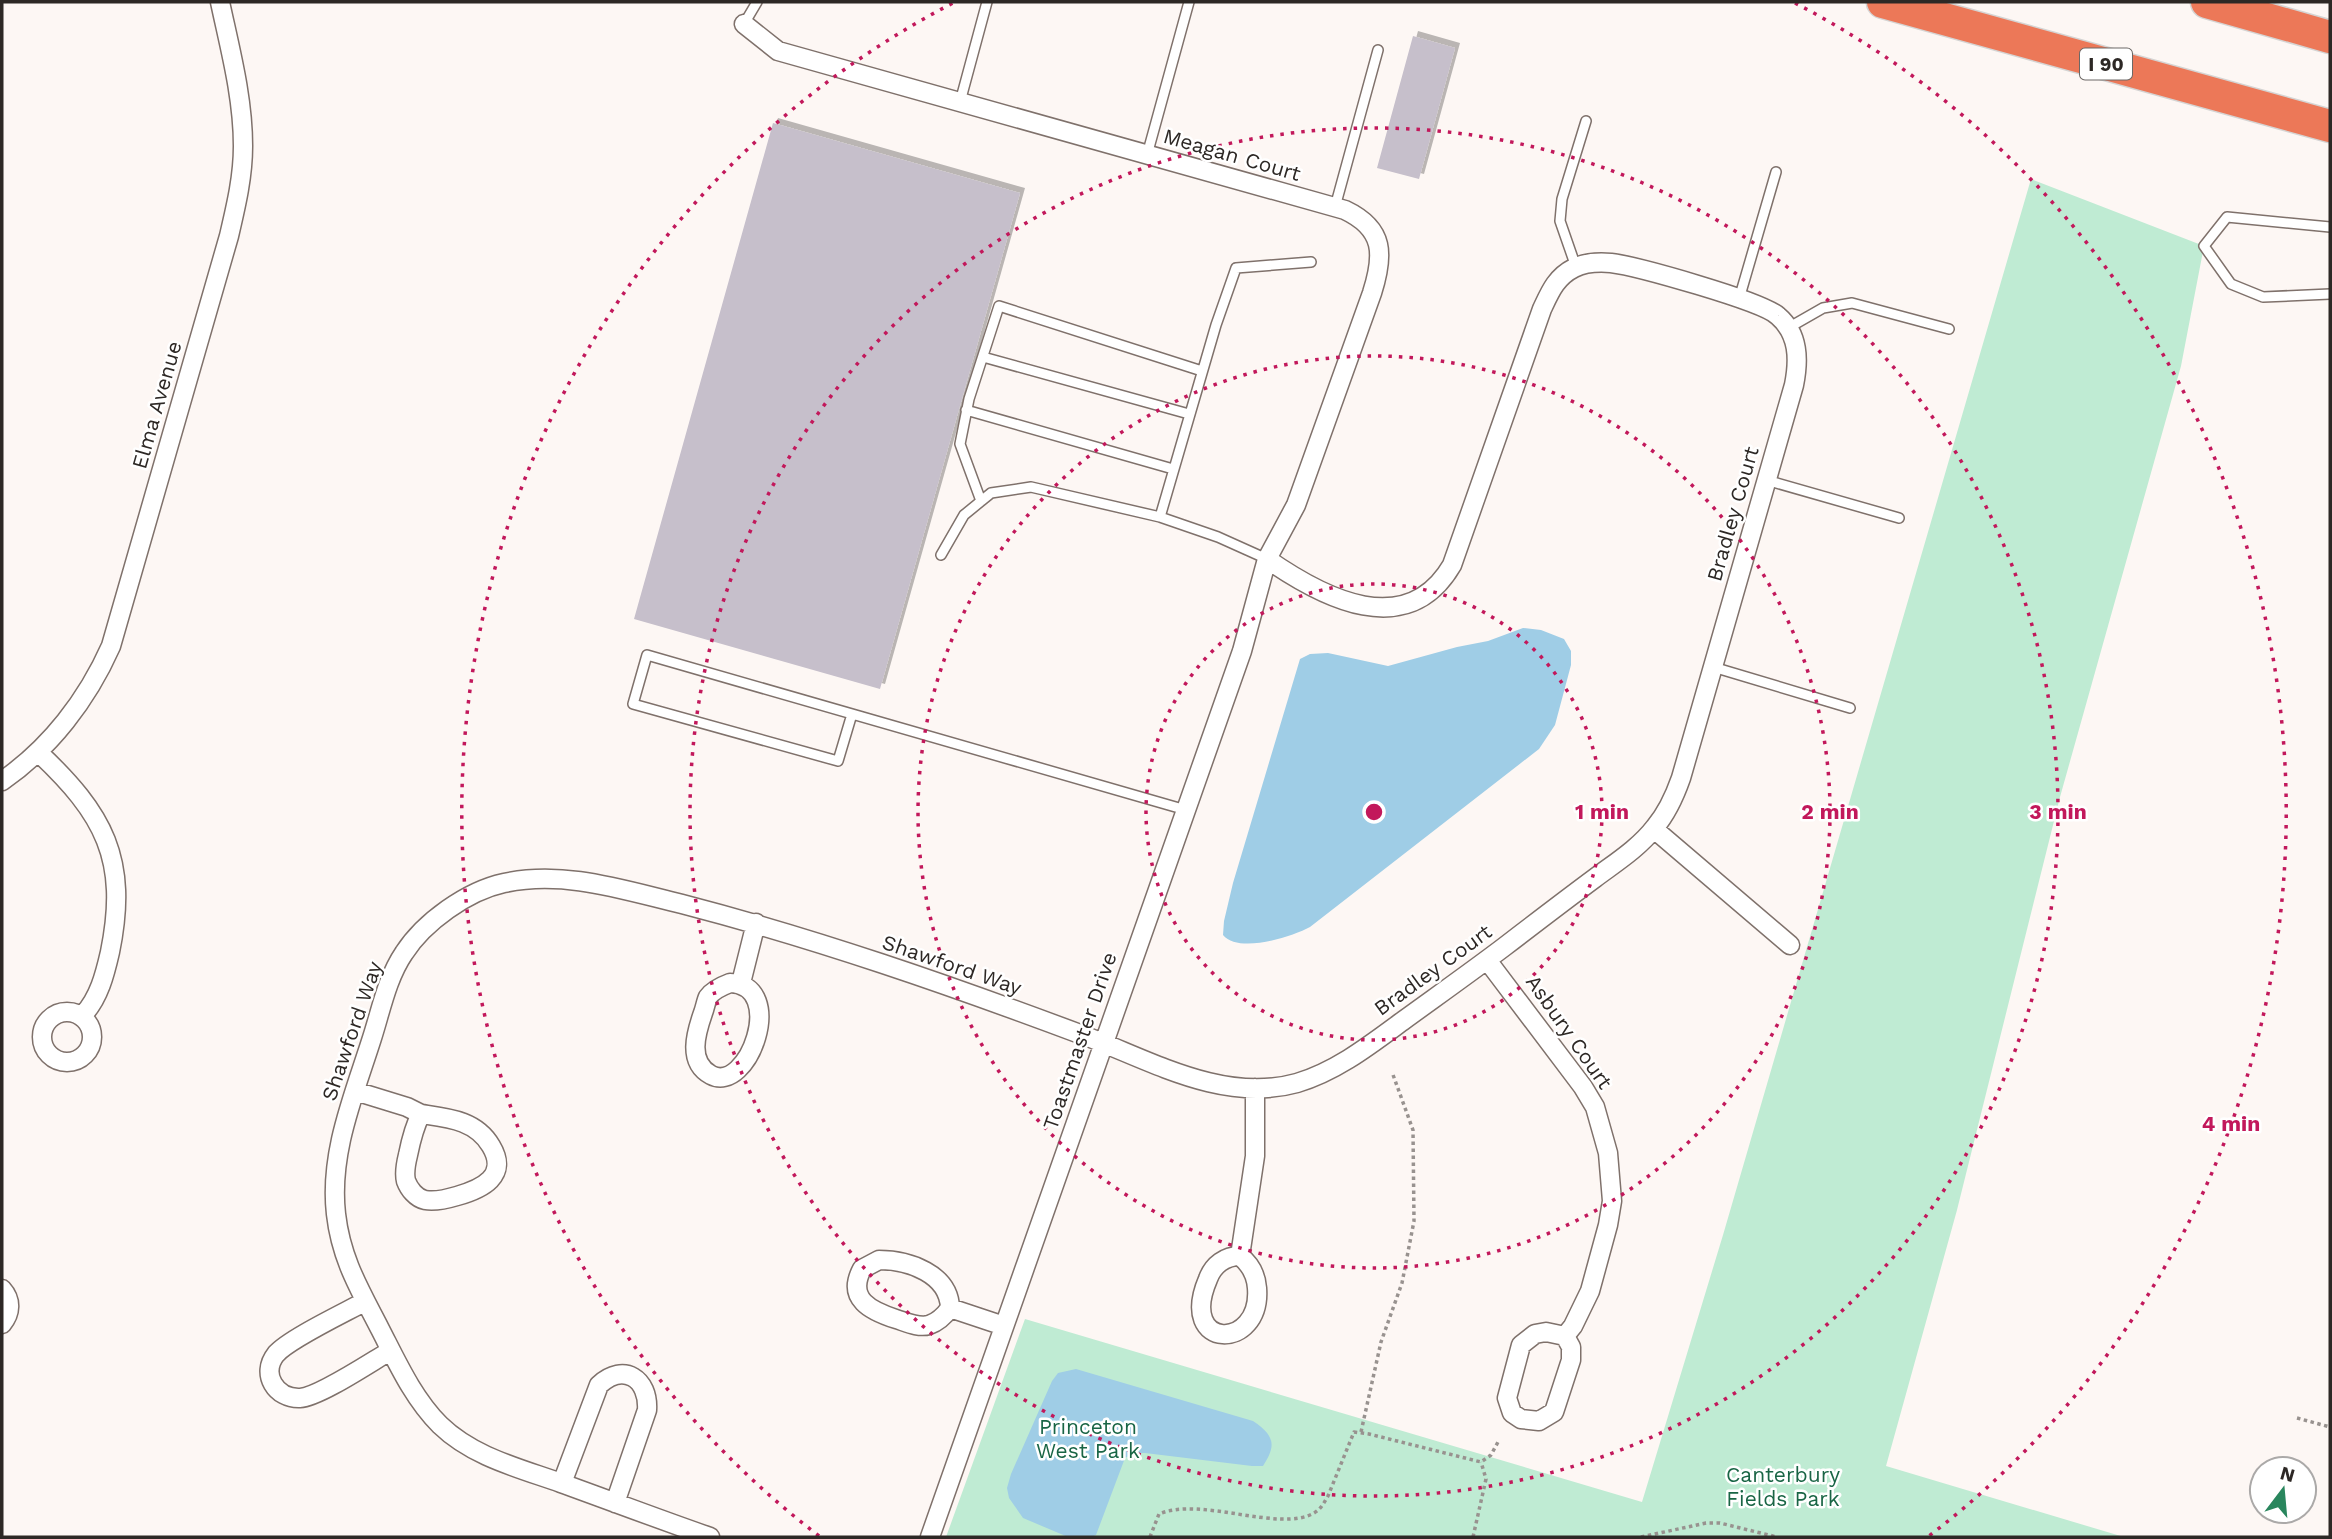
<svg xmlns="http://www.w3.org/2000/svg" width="2332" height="1539" viewBox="0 0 2332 1539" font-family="'Work Sans',sans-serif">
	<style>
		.green { fill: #bfebd3 }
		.water { fill: #9fcde6 }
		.building { fill: #c6bfcb; filter: url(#shadow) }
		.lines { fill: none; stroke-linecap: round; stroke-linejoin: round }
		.service-casing { stroke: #7f716b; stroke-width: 12 }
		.minor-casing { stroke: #7f716b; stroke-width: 21 }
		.motorway-casing { stroke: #d5d4d3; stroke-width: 35 }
		.path { stroke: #98928f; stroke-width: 3.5; stroke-dasharray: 3.5 3.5; stroke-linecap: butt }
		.service { stroke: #fff; stroke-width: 9 }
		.minor { stroke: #fff; stroke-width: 18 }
		.motorway { stroke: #ec7858; stroke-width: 32 }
		.ring { fill: none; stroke: #c2185b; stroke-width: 3.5; stroke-dasharray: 3.5 7 }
		.labels { text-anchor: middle; stroke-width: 5; stroke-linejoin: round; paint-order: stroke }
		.shield { fill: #fff; stroke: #6c6866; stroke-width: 2 }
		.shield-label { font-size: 19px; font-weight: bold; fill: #2d2825 }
		.street-label { font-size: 21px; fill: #2d2825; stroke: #fff }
		.park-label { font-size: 21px; fill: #196545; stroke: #fff }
		.centre { fill: #c2185b; stroke: #fff; stroke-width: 3.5 }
		.ring-label { font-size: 21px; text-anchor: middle; font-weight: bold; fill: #c2185b; stroke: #fff; stroke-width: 5; stroke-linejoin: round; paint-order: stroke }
	</style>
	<defs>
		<filter id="shadow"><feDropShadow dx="5" dy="-5" stdDeviation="0" flood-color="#0004"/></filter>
	</defs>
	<rect width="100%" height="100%" fill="#fdf7f4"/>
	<path class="green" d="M2031,179L2204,246L2181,366L2060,797L1957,1210L1886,1466L2124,1537H946L1025,1319L1642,1502L1723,1235Z"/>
	<path class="water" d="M1523,628L1541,630L1564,639L1571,651V665L1555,725L1539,749L1310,927C1291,937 1239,954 1223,935L1224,921L1233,883L1300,659L1310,654L1328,653L1388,666L1457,647L1488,641Z
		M1076,1369L1253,1421C1274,1435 1277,1445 1263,1466H1252L1145,1453H1134L1125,1458L1096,1535L1091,1537H1068L1023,1518L1009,1498L1007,1488L1011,1474L1052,1381L1058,1373Z"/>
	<path class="building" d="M1413,36L1455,48L1419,179L1377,168Z
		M773,123L1020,193L880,689L634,619Z"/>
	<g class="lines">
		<defs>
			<path id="service" d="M744,24L757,2
				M960,102L987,2
				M1147,155L1189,2
				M1335,207L1378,50
				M2330,227L2227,217L2204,246L2231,284L2263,297L2330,294
				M1576,267L1560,221L1562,199L1586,121
				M1739,299L1776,172
				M1788,328L1823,308L1852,303L1949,329
				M983,357L1189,414
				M966,410L1173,469
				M1766,480L1899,518
				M981,501L960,444L969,399L999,306L1202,371
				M1160,517L1216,325L1236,268L1311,262
				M941,555L964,515L991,493L1031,487L1160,517L1218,537L1267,559
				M1713,667L1850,708
				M852,714L838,761L633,704L647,655L1186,810"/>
			<path id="minor" d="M744,24L778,51L1345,210C1385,229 1384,255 1372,293L1296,505L1267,559L1242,651L930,1537
				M38,752C104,814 129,859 110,952C105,974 99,998 83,1015
				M2,781C50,748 87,700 111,646L229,236C236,206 243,177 243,146C243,97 230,49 220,2
				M1654,829L1790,945
				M1487,960L1583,1087L1595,1107L1608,1153L1612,1201L1608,1225L1590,1291L1573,1326L1565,1336L1571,1347V1360L1554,1412L1539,1421L1521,1419L1512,1413L1507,1398L1521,1345L1535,1334L1546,1332L1565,1336
				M730,983C788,985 748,1095 711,1075C687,1062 696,1033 703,1013C705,1008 706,1001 708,997C713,990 722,986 730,983Z
				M741,983L756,923
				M42 1037a25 25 0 1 1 50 0a25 25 0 1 1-50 0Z
				M355,1091L407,1107L421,1114
				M421,1114C448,1118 476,1120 491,1146C509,1176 482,1189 457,1196C447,1199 435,1202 425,1200C416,1198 409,1189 406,1181C404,1173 406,1163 408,1155C411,1140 414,1127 421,1114Z
				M1240,1256C1225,1256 1213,1265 1208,1279C1177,1351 1262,1351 1257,1288C1256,1274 1250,1264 1240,1256L1255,1156V1088
				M879,1260C909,1260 949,1274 950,1308C945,1315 938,1322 929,1325C918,1328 906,1322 896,1319C871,1311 846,1299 862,1269Z
				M2,1289C12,1300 11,1313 2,1324
				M364,1302C344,1313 289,1339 276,1354C260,1374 276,1399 300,1398C319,1397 371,1362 390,1351
				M950,1308L1004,1326
				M562,1483L599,1385C624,1362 649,1379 647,1410L615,1503
				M710,1537C661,1520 611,1501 561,1483C519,1468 473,1457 440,1425C413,1398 397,1362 380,1329C360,1290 341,1259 336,1214C329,1153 354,1095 372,1038C381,1010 387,978 404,953C424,922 467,891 504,883C564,870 623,890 682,904C817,939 949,985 1080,1034C1148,1059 1222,1104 1297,1083C1337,1071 1370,1045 1404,1020C1437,996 1471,972 1504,947C1534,924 1564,901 1595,878C1615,863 1639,848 1655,827C1667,813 1675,795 1681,778L1794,385C1799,360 1799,334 1778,316C1762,301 1636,266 1611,263C1599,262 1584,263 1574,268C1556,277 1550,292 1542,309L1452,565C1407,642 1323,598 1267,559"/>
			<path id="motorway" d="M1883,2L2330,126
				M2207,2L2330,37"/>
		</defs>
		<use href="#service" class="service-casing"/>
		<use href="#minor" class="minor-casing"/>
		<use href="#motorway" class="motorway-casing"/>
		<path class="path" d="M2297,1418L2330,1427
			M1361,1432L1381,1342L1402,1283L1414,1221L1413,1130L1392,1072
			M1150,1537L1159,1514C1201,1496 1279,1533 1314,1513C1321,1509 1324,1503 1328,1496L1354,1432L1369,1434L1481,1462L1491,1455L1498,1442
			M1473,1537L1486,1479L1481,1462
			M1641,1537L1706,1523H1720L1777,1537"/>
		<use href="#service" class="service"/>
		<use href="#minor" class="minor"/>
		<use href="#motorway" class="motorway"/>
	</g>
	<g class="ring">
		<circle cx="1374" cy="812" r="228"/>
		<circle cx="1374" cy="812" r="456"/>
		<circle cx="1374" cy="812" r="684"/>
		<path d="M819 1536A912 912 0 0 1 953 3M1795 3A912 912 0 0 1 1929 1536"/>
	</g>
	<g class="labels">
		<rect class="shield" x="2080" y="48.5" width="52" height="31" rx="5"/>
		<g class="shield-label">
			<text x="2106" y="71">I 90</text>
		</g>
		<g class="street-label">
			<text transform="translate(1232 155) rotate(16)" y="7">Meagan Court</text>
			<text transform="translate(157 405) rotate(-74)" y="7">Elma Avenue</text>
			<text transform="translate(1733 514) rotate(-74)" y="7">Bradley Court</text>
			<text transform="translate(952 965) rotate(19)" y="7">Shawford Way</text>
			<text transform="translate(1433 970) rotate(-36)" y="7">Bradley Court</text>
			<text transform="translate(352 1031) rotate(-71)" y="7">Shawford Way</text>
			<text transform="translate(1569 1032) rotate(55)" y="7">Asbury Court</text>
			<text transform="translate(1080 1041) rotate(-71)" y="7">Toastmaster Drive</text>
		</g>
		<g class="park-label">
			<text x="1088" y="1434">Princeton<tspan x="1088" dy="24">West Park</tspan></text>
			<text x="1783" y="1482">Canterbury<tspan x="1783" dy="24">Fields Park</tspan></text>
		</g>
	</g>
	<circle cx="1374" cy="812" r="10" class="centre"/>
	<g class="ring-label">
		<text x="1602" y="819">1 min</text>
		<text x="1830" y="819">2 min</text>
		<text x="2058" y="819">3 min</text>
		<text x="2231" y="1131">4 min</text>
	</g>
	<rect width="2332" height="1539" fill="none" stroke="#2d2825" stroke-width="7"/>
	<g transform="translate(2283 1490) rotate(16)"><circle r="33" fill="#ffffff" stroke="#aba9a8" stroke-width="2"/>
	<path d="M0-5L12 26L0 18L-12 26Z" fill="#29865d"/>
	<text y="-10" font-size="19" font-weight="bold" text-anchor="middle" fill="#2d2825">N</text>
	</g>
</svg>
